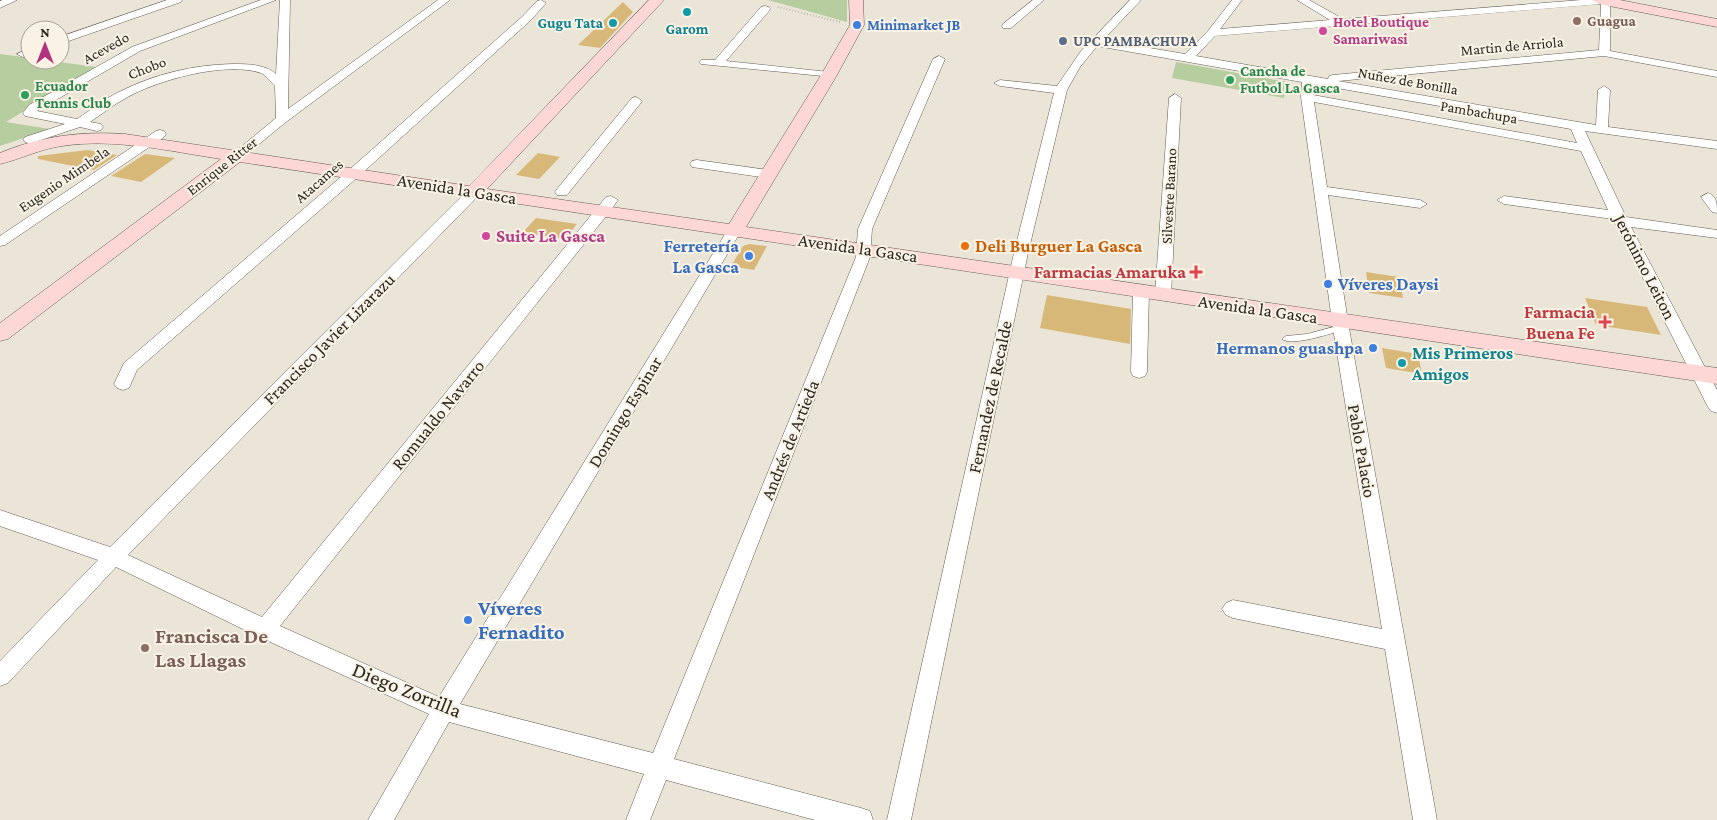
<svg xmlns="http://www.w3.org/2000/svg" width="1717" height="820" viewBox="0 0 1717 820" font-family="'Crimson Pro',serif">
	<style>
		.green { fill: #b6cd9f }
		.building { fill: #d8b879 }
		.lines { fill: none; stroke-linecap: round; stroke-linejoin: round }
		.lane-casing { stroke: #625c52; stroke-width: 1 }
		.street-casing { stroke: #625c52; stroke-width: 1 }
		.secondary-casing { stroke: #625c52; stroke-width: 1 }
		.path { stroke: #959187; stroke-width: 2; stroke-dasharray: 0.5 2.5; stroke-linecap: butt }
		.lane { fill: #fff; fill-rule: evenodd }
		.street { fill: #fff; fill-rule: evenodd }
		.secondary { fill: #fcd7d5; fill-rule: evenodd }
		.culture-dot { fill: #0f9aa8; stroke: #f9f2e5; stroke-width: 2 }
		.education-dot { fill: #8d6e63; stroke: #f9f2e5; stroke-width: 2 }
		.shop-dot { fill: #3f7fe0; stroke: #f9f2e5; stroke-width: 2 }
		.hotel-dot { fill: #d1479c; stroke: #f9f2e5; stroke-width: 2 }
		.service-dot { fill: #5c6f8a; stroke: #f9f2e5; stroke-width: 2 }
		.leisure-dot { fill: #2e9e5b; stroke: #f9f2e5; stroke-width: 2 }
		.food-dot { fill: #e8710a; stroke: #f9f2e5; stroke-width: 2 }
		.health-dot { fill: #e0444e; stroke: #f9f2e5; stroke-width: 2 }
		.labels { text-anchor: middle; stroke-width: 4; stroke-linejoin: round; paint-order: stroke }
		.far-education-label { font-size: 15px; font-weight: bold; fill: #785e54; stroke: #f9f2e5; text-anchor: start }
		.far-hotel-label { font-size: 15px; font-weight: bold; fill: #b23c85; stroke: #f9f2e5; text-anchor: start }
		.far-culture-label { font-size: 15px; font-weight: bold; fill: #0d838f; stroke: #f9f2e5; text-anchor: end }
		.far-shop-label { font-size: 15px; font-weight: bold; fill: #366cbe; stroke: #f9f2e5; text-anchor: start }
		.far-service-label { font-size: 15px; font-weight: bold; fill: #4e5e75; stroke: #f9f2e5; text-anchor: start }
		.far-street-label { font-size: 15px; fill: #292722; stroke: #f9f2e5 }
		.far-leisure-label { font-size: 15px; font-weight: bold; fill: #27864d; stroke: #f9f2e5; text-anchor: start }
		.street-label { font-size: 18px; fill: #292722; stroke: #f9f2e5 }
		.hotel-label { font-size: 18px; font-weight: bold; fill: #b23c85; stroke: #f9f2e5; text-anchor: start }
		.shop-label { font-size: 18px; font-weight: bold; fill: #366cbe; stroke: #f9f2e5; text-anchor: end }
		.food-label { font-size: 18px; font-weight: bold; fill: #c56008; stroke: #f9f2e5; text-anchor: start }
		.health-label { font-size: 18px; font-weight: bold; fill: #be3a42; stroke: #f9f2e5; text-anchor: end }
		.culture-label { font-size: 18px; font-weight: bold; fill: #0d838f; stroke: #f9f2e5; text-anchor: start }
		.near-shop-label { font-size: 21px; font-weight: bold; fill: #366cbe; stroke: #f9f2e5; text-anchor: start }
		.near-education-label { font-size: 21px; font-weight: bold; fill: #785e54; stroke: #f9f2e5; text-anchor: start }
		.near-street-label { font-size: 21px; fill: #292722; stroke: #f9f2e5 }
	</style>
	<rect width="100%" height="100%" fill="#ebe5d8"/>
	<path class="green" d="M768,0H847V22Z
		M0,54L96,67L6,122L50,129L0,146Z
		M1176,62L1287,82L1284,98L1172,78Z"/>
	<path class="building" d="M623,2L633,12L600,48L578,45Z
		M87,150L117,155L94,170L38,159V156Z
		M538,153L560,157L539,179L516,175Z
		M145,154L175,158L141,182L111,176Z
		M536,218L577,224L565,239L523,232Z
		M749,244L767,246L754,270L731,266L743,246Z
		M1366,272L1399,277L1403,298L1369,293Z
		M1047,295L1131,309L1130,344L1040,328Z
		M1585,298L1647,307L1661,335L1596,325Z
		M1382,348L1418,354L1422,374L1386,368Z"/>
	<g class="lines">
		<defs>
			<path id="lane" d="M1341,325L1345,328L1344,330C1331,333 1292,347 1282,339L1286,336L1307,334Z"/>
			<path id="street" d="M3,0H17L0,8V1Z
				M167,0H182L181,2L60,44V37Z
				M261,0H276L140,51L37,111L77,119C91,110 104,99 119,92C155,74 192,65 233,64C247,64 265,64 276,74L280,0H290L288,109L438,0H450L286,122L241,159H231L230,156L276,118L275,86C271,82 266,75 261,73C226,61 157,80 126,98C113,105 102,114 90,122L101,124L103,127L101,130L97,131L80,127L29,144L23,140L25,137L65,124L25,116L23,113L29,105L132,47Z
				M541,0L546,3L531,20L359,176L137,370L129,388L123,390L117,388L114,384L124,363L349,170L523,16L537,1Z
				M1033,0H1044L1011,28H1003L1002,26L1003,24Z
				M1130,0H1141L1103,40L1185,54L1208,31L1232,0H1242L1220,29L1330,20L1297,0H1309L1343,19L1581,0H1610V51L1717,71V77L1604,56L1338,81L1596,125L1598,90L1604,86L1610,90L1608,127L1717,141V149L1585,131L1626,217L1717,230V238L1631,227L1717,390V413L1711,411L1708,407L1613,219L1504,204L1497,200L1504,196L1608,210L1581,151L1314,102L1327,187L1420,200L1427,204L1420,208L1328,195L1349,328L1437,820H1413L1385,649L1233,618L1226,615L1222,609L1226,603L1233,600L1382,629L1333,328L1301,97L1302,82L1097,46L1080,67L1067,90L1028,253L911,820H887L1014,253L1054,93L1000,86L994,83L1000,80L1057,86L1081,51ZM1601,4L1599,50L1333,75L1329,76L1328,79L1196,56L1215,36ZM1314,84L1571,129L1577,143L1313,95Z
				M765,6L769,7L770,9L769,11L726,61L829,72L835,75L833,77L701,64L699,62L701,60H715L761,7Z
				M30,48V55L23,57L17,54Z
				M939,56L945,59L872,229L870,257L674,759L861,808L870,811L873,820H815L666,780L650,820H626L644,774L449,722L394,820H368L429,714L257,636L116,567L8,683L0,686V661L98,560L0,526V510L110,547L469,189H479L481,192L479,195L128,555L262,617L606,197L611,196L618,200L607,215L280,626L439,697L727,231L729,228H739L741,231L460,704L653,753L856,257L858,229L933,59Z
				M1175,94L1181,98L1171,295L1168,298H1158L1155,295L1169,98Z
				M636,97L642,101L640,104L567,195H557L555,192L557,189L632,98Z
				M160,130L164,131L166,134L164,137L5,245L0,246V236L156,131Z
				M697,160L768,170L775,174L768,178L692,167L690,164L692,161Z
				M1708,193C1717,196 1717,204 1717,213L1712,212L1701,197Z
				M1141,286L1146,288L1149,291L1147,372L1145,376L1139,378L1133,376L1131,372L1133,291L1136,288Z"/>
			<path id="secondary" d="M649,0H664L487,189L729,224L821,75L850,25L849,0H863L864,25L837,75L746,227L1717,368V384L240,162L8,339L0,341V323L221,159C168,151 115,138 62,146C40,149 21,159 0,164V153C40,136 82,131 125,134L469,186Z
				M1592,0H1620L1717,19V27L1599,4Z"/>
		</defs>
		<use href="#lane" class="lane-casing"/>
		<use href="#street" class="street-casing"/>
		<use href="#secondary" class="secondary-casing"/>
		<path class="path" d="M778,7L840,22"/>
		<use href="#lane" class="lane"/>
		<use href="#street" class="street"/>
		<use href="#secondary" class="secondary"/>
	</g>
	<g class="culture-dot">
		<circle cx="687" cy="12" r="5"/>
		<circle cx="613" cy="23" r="5"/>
		<circle cx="1402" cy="363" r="5"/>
	</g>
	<g class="education-dot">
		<circle cx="1577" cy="21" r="5"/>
		<circle cx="145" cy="648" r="5"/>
	</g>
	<g class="shop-dot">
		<circle cx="857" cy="25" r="5"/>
		<circle cx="749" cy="256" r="5"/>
		<circle cx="1328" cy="284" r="5"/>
		<circle cx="1373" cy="348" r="5"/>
		<circle cx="468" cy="620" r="5"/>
	</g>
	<g class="hotel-dot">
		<circle cx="1323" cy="31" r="5"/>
		<circle cx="486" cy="236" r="5"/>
	</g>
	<circle class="service-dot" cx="1063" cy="41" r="5"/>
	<g class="leisure-dot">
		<circle cx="1230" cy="80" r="5"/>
		<circle cx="25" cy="95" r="5"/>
	</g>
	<circle class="food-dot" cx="965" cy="246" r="5"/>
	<g class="health-dot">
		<path d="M1193.5 264.5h5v5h5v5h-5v5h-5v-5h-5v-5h5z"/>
		<path d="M1602.5 314.5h5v5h5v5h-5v5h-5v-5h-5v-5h5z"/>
	</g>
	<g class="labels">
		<g class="far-education-label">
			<text x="1587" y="26">Guagua</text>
		</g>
		<g class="far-hotel-label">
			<text x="1333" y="27">Hotel Boutique<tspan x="1333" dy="17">Samariwasi</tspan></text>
		</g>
		<g class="far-culture-label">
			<text x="603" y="28">Gugu Tata</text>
			<text x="687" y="34" text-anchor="middle">Garom</text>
		</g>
		<g class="far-shop-label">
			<text x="867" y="30">Minimarket JB</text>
		</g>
		<g class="far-service-label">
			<text x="1073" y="46">UPC PAMBACHUPA</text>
		</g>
		<g class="far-street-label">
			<text transform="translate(1512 46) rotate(-5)" y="5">Martin de Arriola</text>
			<text transform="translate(106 48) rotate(-29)" y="5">Acevedo</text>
			<text transform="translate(147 68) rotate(-21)" y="5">Chobo</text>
			<text transform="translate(1408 81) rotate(10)" y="5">Nuñez de Bonilla</text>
			<text transform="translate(1479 112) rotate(10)" y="5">Pambachupa</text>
			<text transform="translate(222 166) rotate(-38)" y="5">Enrique Ritter</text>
			<text transform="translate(64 179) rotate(-34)" y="5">Eugenio Mimbela</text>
			<text transform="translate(319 181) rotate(-41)" y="5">Atacames</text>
			<text transform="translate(1169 196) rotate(-87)" y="5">Silvestre Barano</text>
		</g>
		<g class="far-leisure-label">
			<text x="1240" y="76">Cancha de<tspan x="1240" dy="17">Futbol La Gasca</tspan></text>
			<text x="35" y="91">Ecuador<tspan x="35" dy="17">Tennis Club</tspan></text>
		</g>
		<g class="street-label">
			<text transform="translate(457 189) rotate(9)" y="6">Avenida la Gasca</text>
			<text transform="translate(858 248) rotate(8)" y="6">Avenida la Gasca</text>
			<text transform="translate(1645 267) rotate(63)" y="6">Jerónimo Leiton</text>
			<text transform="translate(1258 309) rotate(8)" y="6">Avenida la Gasca</text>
			<text transform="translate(329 339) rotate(-45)" y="6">Francisco Javier Lizarazu</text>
			<text transform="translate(990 397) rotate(-78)" y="6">Fernandez de Recalde</text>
			<text transform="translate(625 412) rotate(-59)" y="6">Domingo Espinar</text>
			<text transform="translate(438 415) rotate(-51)" y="6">Romualdo Navarro</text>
			<text transform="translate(790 440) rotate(-68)" y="6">Andrés de Artieda</text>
			<text transform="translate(1362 451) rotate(80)" y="6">Pablo Palacio</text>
		</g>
		<g class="hotel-label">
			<text x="496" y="242">Suite La Gasca</text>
		</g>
		<g class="shop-label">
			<text x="739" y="252">Ferretería<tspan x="739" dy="21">La Gasca</tspan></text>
			<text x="1338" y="290" text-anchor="start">Víveres Daysi</text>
			<text x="1363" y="354">Hermanos guashpa</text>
		</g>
		<g class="food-label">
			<text x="975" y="252">Deli Burguer La Gasca</text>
		</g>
		<g class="health-label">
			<text x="1186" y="278">Farmacias Amaruka</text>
			<text x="1595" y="318">Farmacia<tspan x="1595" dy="21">Buena Fe</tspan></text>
		</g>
		<g class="culture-label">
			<text x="1412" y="359">Mis Primeros<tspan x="1412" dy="21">Amigos</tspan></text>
		</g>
		<g class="near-shop-label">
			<text x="478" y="615">Víveres<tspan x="478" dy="24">Fernadito</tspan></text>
		</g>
		<g class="near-education-label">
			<text x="155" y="643">Francisca De<tspan x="155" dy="24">Las Llagas</tspan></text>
		</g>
		<g class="near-street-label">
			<text transform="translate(407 690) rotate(22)" y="7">Diego Zorrilla</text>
		</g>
	</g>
	<g transform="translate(45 45)"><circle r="24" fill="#f9f2e5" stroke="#a6a197"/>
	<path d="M0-4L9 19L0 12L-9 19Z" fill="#b4337e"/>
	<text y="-8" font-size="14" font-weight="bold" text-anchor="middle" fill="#292722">N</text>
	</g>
</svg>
